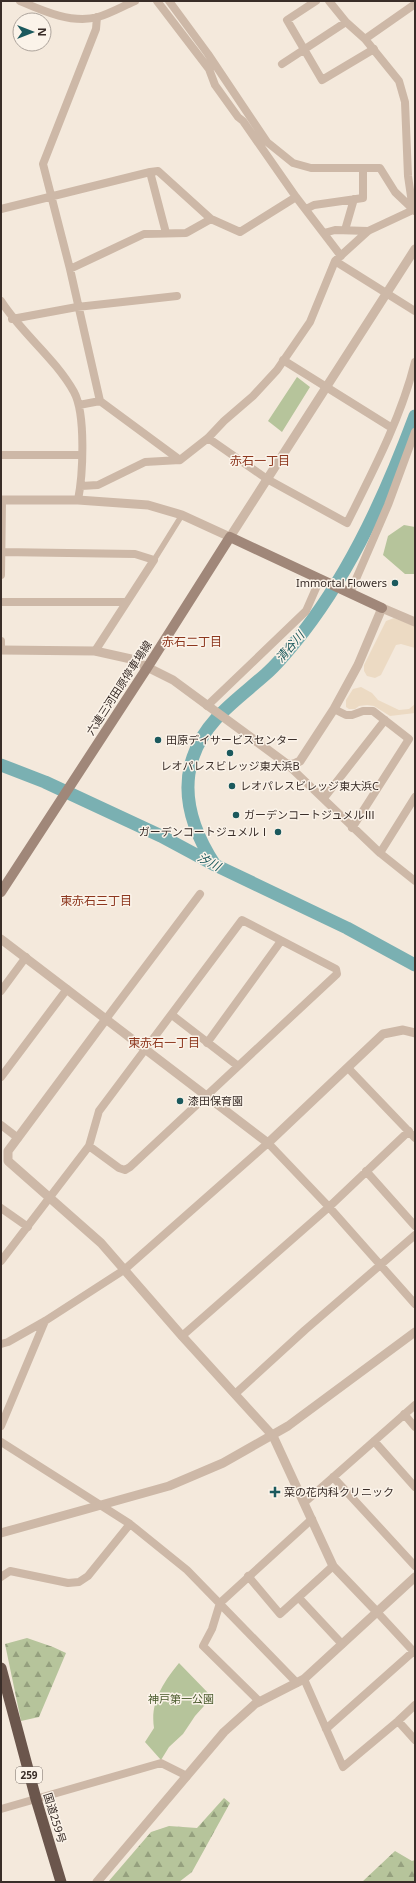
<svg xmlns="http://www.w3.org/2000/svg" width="416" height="1883" viewBox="0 0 416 1883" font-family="'Noto Sans','Noto Sans JP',sans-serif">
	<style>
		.forest { fill: url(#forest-firs) }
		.park { fill: #b6c49b }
		.plaza { fill: #ecdac3 }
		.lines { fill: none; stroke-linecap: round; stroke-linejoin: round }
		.river { stroke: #7ab0b2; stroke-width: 13 }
		.pedestrian { stroke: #cdb8a7; stroke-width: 5.5 }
		.minor { stroke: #cdb8a7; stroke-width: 8 }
		.tertiary { stroke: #cdb8a7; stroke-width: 9 }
		.secondary { stroke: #a08779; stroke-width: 10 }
		.trunk { stroke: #6b564c; stroke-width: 11 }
		.poi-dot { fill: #1b595d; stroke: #fbf3e9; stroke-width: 1.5 }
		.labels { text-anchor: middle; stroke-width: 3; stroke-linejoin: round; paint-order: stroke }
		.shield { fill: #fbf3e9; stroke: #736862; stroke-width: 1 }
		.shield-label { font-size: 10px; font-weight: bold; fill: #392d28 }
		.poi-label { font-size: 11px; fill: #392d28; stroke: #fbf3e9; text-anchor: start }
		.street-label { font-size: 11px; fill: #392d28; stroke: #fbf3e9 }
		.park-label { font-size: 11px; fill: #48592b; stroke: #fbf3e9 }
		.neighbourhood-label { font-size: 12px; fill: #8c361d; stroke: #fbf3e9 }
		.water-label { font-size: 12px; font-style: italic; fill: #1b595d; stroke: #fbf3e9 }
	</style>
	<defs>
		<pattern id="forest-firs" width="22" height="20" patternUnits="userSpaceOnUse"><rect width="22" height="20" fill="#b6c49b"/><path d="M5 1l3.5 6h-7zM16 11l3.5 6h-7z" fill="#95a07e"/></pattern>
	</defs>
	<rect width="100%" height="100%" fill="#f4e9dc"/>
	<path class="forest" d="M27,1638L53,1647L66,1653L39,1717L21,1721L5,1644Z
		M224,1798L230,1803L192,1872L179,1882H108L151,1832L169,1826L197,1828Z
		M395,1851L412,1861L415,1860V1882H362Z"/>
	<path class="park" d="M297,377L310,387L282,432L268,421Z
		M404,525L415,527V574H405L383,555L388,536Z
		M179,1663L212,1697L195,1716L183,1734L169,1747L161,1760L145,1742L154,1728C150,1702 163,1683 179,1663Z"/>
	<path class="plaza" d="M394,618L415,626V648L401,644L396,645L381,675L375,678L367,676L364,671V665L386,621Z
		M361,687L372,693L378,700L399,710L409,709L415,704V713L390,716L374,706L367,705L359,706L355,709H349L346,707V700L353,689Z"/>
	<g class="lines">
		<path class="river" d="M1,765L45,782L161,836L215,865L347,928L415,965
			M215,865C194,833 180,795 193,757C205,720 238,699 266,674C280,662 293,645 304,631C353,567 387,491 415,416"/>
		<path class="pedestrian" d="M154,560L182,515"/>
		<path class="minor" d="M20,1C43,11 72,24 98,17C111,13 123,6 135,1
			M157,1L209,69L215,85L238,117L243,121L296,197L341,256
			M169,1L208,54L267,142L293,163L311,168H380L395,192L415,211
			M316,1L287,20L322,80L374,49
			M329,1L346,22L365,39L399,81L405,102L408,176L413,210
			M97,17L96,29L43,164L70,269L100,401L180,460
			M365,39L415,4
			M282,64L346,22
			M150,172L166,233
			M1,209L150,172L158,171L211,219L240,232L296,197
			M306,209L314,205L363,198V168
			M345,230L354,199
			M324,233L335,230L368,231
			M335,261L415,311
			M70,269L144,234L186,233L211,219
			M1,301C22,334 55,358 74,392C86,414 83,475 78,500
			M12,319L77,307L177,296
			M283,360L392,428
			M79,405L100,401
			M208,438L267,479L347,523C373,471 401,418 415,362
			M1,455H82
			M81,486L98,485L145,462L180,460L208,438L224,421L253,396L277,370L310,322L335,261L368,231L413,210
			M1,552L135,554L154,560L95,651
			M1,575L2,500
			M350,593L388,505L415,432
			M1,602H126
			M1,641V650
			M207,706L306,611L320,579
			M334,709L346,715H352L363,711H373L409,739L352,828
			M287,764L380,853L415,881
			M324,798L385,720
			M380,853L415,797
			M1,991L26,957
			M172,1015L238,1066
			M106,1019L200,894
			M207,1043L281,941
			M348,1068L415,1138
			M1,1077L67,989
			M1,1125L18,1138
			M366,1171L415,1226
			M1,1208L28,1227
			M1,1261L89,1146L119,1168L125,1170L130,1167L337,974L336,969L242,920L99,1111L89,1146
			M182,1336L329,1207L409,1131
			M1,1344L8,1342L45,1321L124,1270L268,1143L329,1207L415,1304
			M235,1394L305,1330L415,1235
			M404,1414L415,1427
			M1,1426L45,1321
			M374,1441L415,1487
			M1,1442L130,1524L187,1570L297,1683
			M333,1477L415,1566
			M305,1502L415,1405
			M248,1576L280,1614L333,1566
			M1,1577L10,1571L68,1583L79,1582L88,1576L130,1524
			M299,1598L342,1644
			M377,1612L415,1653
			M304,1679L343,1767L398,1721L415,1705
			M260,1702L203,1646L212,1629L220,1603L312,1519
			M398,1721L415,1740
			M326,1729L415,1650
			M1,1809L161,1763L187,1776"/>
		<path class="tertiary" d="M1,500H78L148,505L182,515L230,537L415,249
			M1,650L95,651L131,659L173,680L287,764H294L300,761L334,709L358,665L382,608L415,622
			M1,939L268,1143L383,1034L403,1030L415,1033
			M106,1019L8,1151V1161L101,1243L182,1336L273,1436L333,1566L377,1612
			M1,1533L169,1486L223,1463L288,1426L415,1332
			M97,1882L224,1732L255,1704L304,1679L415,1577"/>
		<path class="secondary" d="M1,892L147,668L230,537L382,608"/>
		<path class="trunk" d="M1,1668L36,1799L61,1882"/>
	</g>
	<g class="poi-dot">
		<circle cx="395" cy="583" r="4"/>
		<circle cx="158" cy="740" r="4"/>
		<circle cx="230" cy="753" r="4"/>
		<circle cx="232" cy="786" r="4"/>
		<circle cx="236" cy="815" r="4"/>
		<circle cx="278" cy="832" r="4"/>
		<circle cx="180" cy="1101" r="4"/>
		<path d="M273 1486h4v4h4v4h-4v4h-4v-4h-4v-4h4z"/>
	</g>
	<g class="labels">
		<rect class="shield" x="16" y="1767" width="26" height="16" rx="3"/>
		<g class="shield-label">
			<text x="29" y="1779">259</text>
		</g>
		<g class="poi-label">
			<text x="387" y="587" text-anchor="end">Immortal Flowers</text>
			<text x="166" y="744">田原デイサービスセンター</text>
			<text x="230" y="770" text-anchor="middle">レオパレスビレッジ東大浜B</text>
			<text x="240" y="790">レオパレスビレッジ東大浜C</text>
			<text x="244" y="819">ガーデンコートジュメルⅢ</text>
			<text x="270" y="836" text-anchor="end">ガーデンコートジュメルⅠ</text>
			<text x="188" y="1105">漆田保育園</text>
			<text x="284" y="1496">菜の花内科クリニック</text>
		</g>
		<g class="street-label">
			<text transform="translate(119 688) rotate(-57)" y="4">六連三河田原停車場線</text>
			<text transform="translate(55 1818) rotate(73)" y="4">国道259号</text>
		</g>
		<g class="park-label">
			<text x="181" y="1703">神戸第一公園</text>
		</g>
		<g class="neighbourhood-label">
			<text x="260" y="465">赤石一丁目</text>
			<text x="192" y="646">赤石二丁目</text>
			<text x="96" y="905">東赤石三丁目</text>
			<text x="164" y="1047">東赤石一丁目</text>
		</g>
		<g class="water-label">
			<text transform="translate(290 647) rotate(-49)" y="4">清谷川</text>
			<text transform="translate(209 862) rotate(28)" y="4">汐川</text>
		</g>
	</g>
	<rect width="416" height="1883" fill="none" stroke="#392d28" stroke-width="4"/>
	<g transform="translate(32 32) rotate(90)"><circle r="19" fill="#fbf3e9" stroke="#ada49c"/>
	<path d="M0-3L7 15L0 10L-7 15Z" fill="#1b595d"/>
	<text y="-6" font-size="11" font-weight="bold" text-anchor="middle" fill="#392d28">N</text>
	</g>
</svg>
